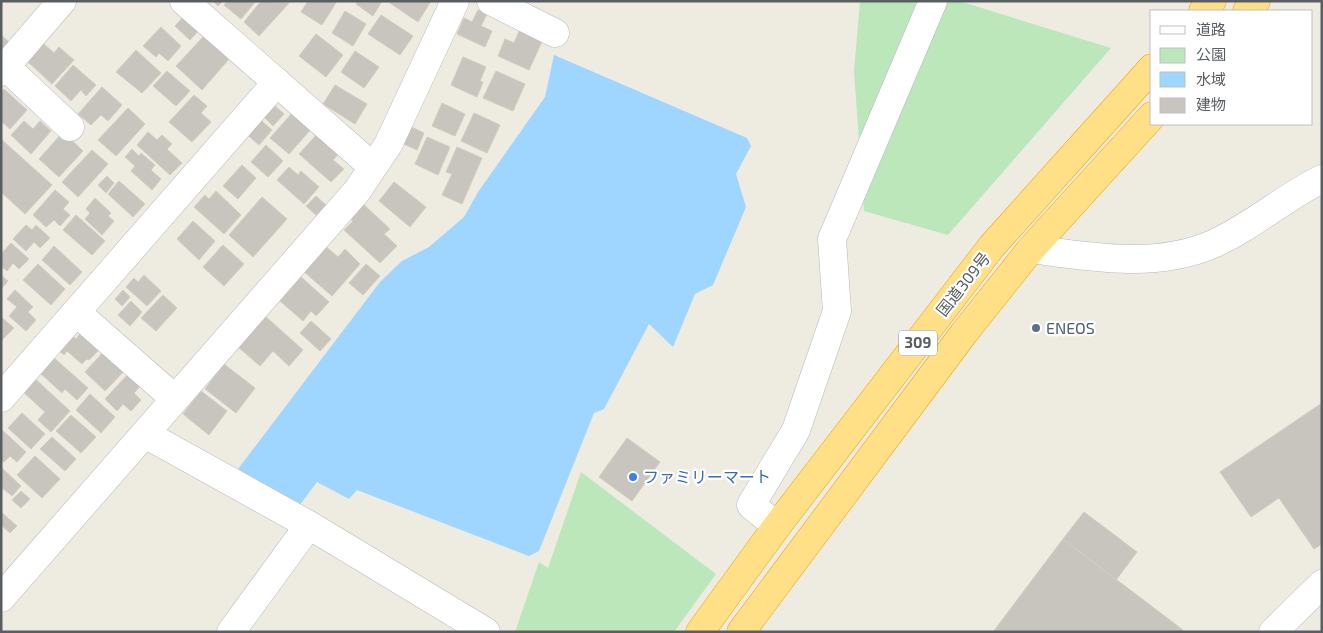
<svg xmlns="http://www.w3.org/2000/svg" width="1323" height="633" viewBox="0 0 1323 633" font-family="'Exo 2','Noto Sans JP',sans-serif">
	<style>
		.green { fill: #bbe7bb }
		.water { fill: #9fd6ff }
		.building { fill: #c8c5be; stroke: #d3ccbf }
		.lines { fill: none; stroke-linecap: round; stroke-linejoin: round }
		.minor-casing { stroke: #b6b9bf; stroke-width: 29 }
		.highway-casing { stroke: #eea300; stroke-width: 29 }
		.minor { stroke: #fff; stroke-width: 28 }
		.highway { stroke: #ffe086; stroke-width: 28 }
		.service-dot { fill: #5c6f8a; stroke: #fff; stroke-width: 2 }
		.shop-dot { fill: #3f7fe0; stroke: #fff; stroke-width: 2 }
		.labels { text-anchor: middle; stroke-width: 4.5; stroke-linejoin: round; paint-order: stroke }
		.shield { fill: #fff; stroke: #8b8e92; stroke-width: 1 }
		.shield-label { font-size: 15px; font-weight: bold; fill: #595e63 }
		.street-label { font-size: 16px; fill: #595e63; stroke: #fff }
		.service-label { font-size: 16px; fill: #4e5e75; stroke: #fff; text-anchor: start }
		.shop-label { font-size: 16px; fill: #366cbe; stroke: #fff; text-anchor: start }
	</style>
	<rect width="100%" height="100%" fill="#eeebe1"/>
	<path class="green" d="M860,1H959L1111,48L948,235L864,211L854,71Z
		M581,472L716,574L674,632H515L539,562L548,568Z"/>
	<path class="water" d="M554,55L747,138L751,146L736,174L746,207L713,285L695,294L673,347L649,324L604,409L594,413L539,551L529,556L357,490L349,499L317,482L299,506L238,469L380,282L402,261L429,247L464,217L478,192L545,97Z"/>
	<path class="building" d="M213,1H223L218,6Z
		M227,1H256L241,19L224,5Z
		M261,1L289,3L259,36L244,22Z
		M308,1H337L322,25L301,12Z
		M358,1H382L373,16L356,4Z
		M387,1H431L418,22Z
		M478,10L487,14L481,26L492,31L485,47L457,34L464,18L472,22Z
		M345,11L366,24L353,46L332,33Z
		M185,15L200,29L190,40L175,26Z
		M381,15L413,36L400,55L368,34Z
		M161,27L181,46L168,61L159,53L156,57L143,46Z
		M521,27L544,37L529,70L498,56L505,39L514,43Z
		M316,34L343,55L326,77L299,56Z
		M1,35L10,43L1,52Z
		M204,36L229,59L202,90L176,66Z
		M43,43L54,53L59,47L74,60L52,84L27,61Z
		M136,50L161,73L142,93L116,72Z
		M355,51L379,67L364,88L341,72Z
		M463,57L486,67L480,81L483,82L477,97L451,85Z
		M73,65L96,85L86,96L81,90L71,101L55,86Z
		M167,71L190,91L176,106L153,86Z
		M496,71L525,84L513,111L483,98Z
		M335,85L367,104L355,124L323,104Z
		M102,87L122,105L108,121L101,115L91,125L78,114Z
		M4,89L27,110L10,129L1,121V93Z
		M194,95L207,106L201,113L211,122L192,142L169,122Z
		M442,103L465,114L455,136L432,126Z
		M273,104L284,114L273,126L263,116Z
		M128,108L145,124L116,156L98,140Z
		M293,112L312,128L289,154L270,138Z
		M474,113L500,125L487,153L461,141Z
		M256,116L272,130L259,145L243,131Z
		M24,121L33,129L40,121L51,131L31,154L11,135Z
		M405,124L424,133L417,150L397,141Z
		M63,132L83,151L59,177L39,159Z
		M148,132L157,140L162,135L172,144L167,149L182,163L170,175L137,145Z
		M319,132L341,151L333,160L344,169L331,182L299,154Z
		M427,137L450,147L438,175L415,164Z
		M1,139L52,185L25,214L1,192Z
		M266,145L283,161L268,177L251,162Z
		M457,147L482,158L462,204L442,195L452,174L446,172Z
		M132,149L139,156L141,153L155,165L151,170L161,179L152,190L131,171L135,166L125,157Z
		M92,150L108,164L78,197L62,182Z
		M242,165L256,178L238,199L223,186Z
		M289,167L298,175L301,171L319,187L304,204L277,180Z
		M107,176L114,183L106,193L98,185Z
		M119,181L145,204L133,217L108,194Z
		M394,182L426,207L410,227L379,201Z
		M55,190L69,202L63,209L70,215L60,226L54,220L46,227L33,215Z
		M216,191L241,215L224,234L194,207L205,195L209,199Z
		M316,196L326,205L316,215L306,206Z
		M262,197L287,219L253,257L229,235Z
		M95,198L111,213L108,216L114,221L102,235L85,219L90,213L86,209Z
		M362,203L390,229L384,234L397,246L380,263L344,230L353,221L349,218Z
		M76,215L105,241L92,255L63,230Z
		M193,221L215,241L199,260L177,239Z
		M26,225L32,230L36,225L50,238L40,248L34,242L26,251L13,239Z
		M11,243L29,259L19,269L13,263L7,271L1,266V254Z
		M223,245L244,264L224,286L203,267Z
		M324,245L338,257L345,249L360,264L332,296L302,270Z
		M54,246L82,272L70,285L42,260Z
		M38,264L65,289L51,305L23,280Z
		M366,264L380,276L363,295L349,283Z
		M1,275L8,281L1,289Z
		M144,275L161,291L147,306L126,287L134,278L138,282Z
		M301,277L329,302L316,316L311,311L303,321L280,301Z
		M15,290L33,307L28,312L36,320L26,331L9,316L17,307L7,299Z
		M123,290L130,297L122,306L115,299Z
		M163,295L177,308L156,331L141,318Z
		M131,301L142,312L130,326L118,315Z
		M265,316L303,350L289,366L273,351L260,366L238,347Z
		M1,317L14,328L1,341Z
		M311,321L331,339L320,351L300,333Z
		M83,330L99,345L96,349L98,351L89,360L87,359L82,364L67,351L64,355L57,349L70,334L76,339Z
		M106,349L127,368L105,391L85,372Z
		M53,357L88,388L77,400L65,389L62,393L39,372Z
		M224,364L255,388L236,413L205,389Z
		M130,372L142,384L134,393L141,400L131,411L123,404L117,411L105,399Z
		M32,376L70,411L51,432L38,420L45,412L20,389Z
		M201,391L227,411L209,435L183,414Z
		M90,394L115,417L101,433L76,410Z
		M1322,403V544L1314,549L1279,498L1251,517L1220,472Z
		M22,413L45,434L31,449L8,428Z
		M71,415L96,437L81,453L56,431Z
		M1,429L26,452L17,462L10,456L4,462L1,460Z
		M52,437L76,459L65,471L40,449Z
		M627,438L660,462L632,501L599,477Z
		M35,456L60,479L42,498L17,475Z
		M2,468L21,486L12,496L1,487Z
		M21,491L30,499L21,508L12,500Z
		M1,512L17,526L10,533L1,525Z
		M1084,512L1137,552L1116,580L1063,539Z
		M1063,539L1179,627L1175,632H993Z
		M1179,627L1185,632H1175Z"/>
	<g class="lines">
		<defs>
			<path id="minor" d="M184,1L373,167
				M491,1L555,33
				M6,67L70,127
				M1,72L62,1
				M1031,249C1090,257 1156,269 1213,244C1252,227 1284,197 1322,179
				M76,312L175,399
				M1,398L277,82
				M145,434L309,525L486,632
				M777,526L751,505L796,430L837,311L832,239L933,1
				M1,598L357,191L388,145L455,1
				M231,632L309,525
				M1273,632L1322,584"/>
			<path id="highway" d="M1203,11L1212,1
				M1247,11L1256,1
				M700,632L777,526L992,246L1152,68
				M741,632L964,333L1031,249L1152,116"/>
		</defs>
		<use href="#minor" class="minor-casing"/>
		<use href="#highway" class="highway-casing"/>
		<use href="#minor" class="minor"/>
		<use href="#highway" class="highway"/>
	</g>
	<circle class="service-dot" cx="1036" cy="328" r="5"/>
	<circle class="shop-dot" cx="633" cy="477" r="5"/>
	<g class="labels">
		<rect class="shield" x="899" y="330.5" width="38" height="25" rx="4"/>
		<g class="shield-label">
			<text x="918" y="348">309</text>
		</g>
		<g class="street-label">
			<text transform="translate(963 284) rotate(-52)" y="6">国道309号</text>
		</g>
		<g class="service-label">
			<text x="1046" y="334">ENEOS</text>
		</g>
		<g class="shop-label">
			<text x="643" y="483">ファミリーマート</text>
		</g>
	</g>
	<rect width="1323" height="633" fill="none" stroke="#595e63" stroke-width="5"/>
	<rect x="1150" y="10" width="162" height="115" fill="#ffffff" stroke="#bdbfc1"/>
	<rect x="1160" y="26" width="25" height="8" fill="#ffffff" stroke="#bdbfc1"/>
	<text x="1196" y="35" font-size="15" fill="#595e63">道路</text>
	<rect x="1160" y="48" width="25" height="15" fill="#bbe7bb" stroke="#bdbfc1"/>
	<text x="1196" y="60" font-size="15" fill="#595e63">公園</text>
	<rect x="1160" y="72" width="25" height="15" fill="#9fd6ff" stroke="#bdbfc1"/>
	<text x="1196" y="85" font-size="15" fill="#595e63">水域</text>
	<rect x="1160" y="98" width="25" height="15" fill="#c8c5be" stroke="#bdbfc1"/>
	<text x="1196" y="110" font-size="15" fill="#595e63">建物</text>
</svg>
